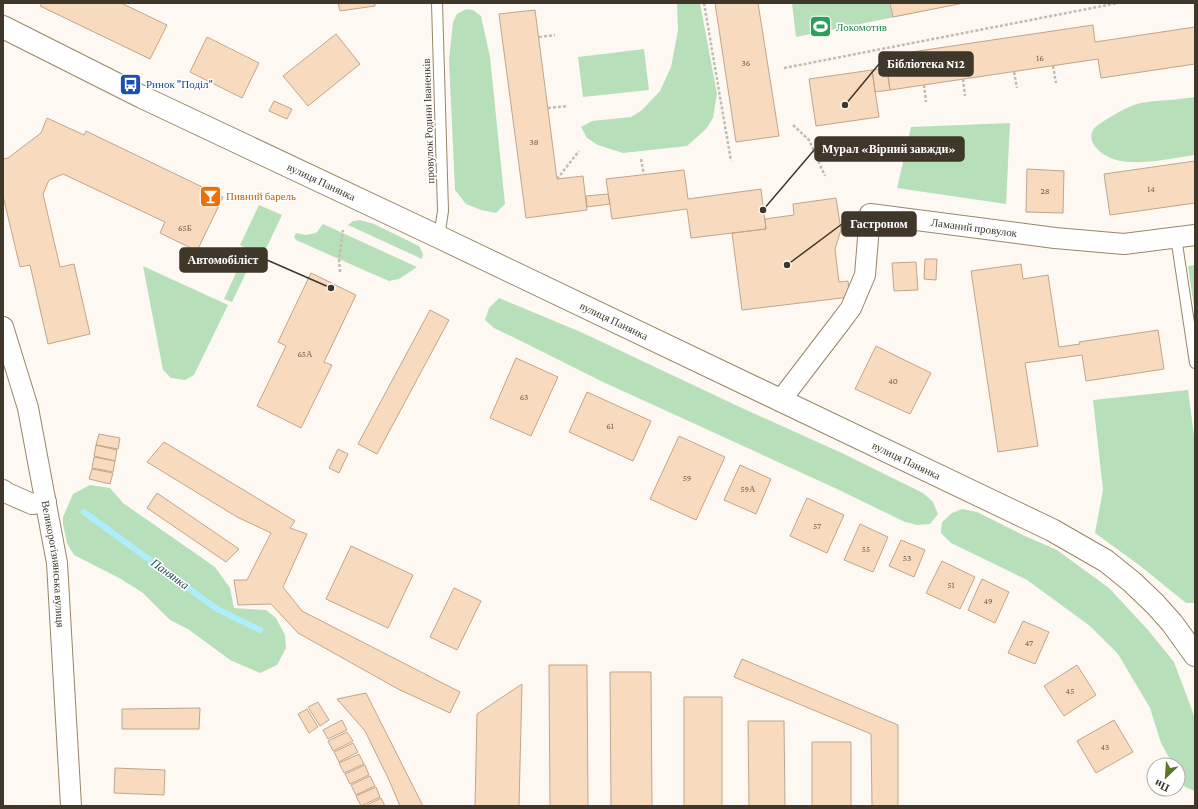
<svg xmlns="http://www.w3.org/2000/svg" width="1198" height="809" viewBox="0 0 1198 809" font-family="'Crimson Pro',serif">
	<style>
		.green { fill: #b7e0ba }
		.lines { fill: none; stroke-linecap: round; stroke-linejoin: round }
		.stream { stroke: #aceefc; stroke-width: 6 }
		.building { fill: #f8dbbe; stroke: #c1a58a }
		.service-casing { stroke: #988667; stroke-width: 12 }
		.minor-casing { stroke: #988667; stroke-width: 22 }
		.secondary-casing { stroke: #988667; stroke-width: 24 }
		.path { stroke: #c1bcb3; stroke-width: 2.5; stroke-dasharray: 3 2; stroke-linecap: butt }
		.service { stroke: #fff; stroke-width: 10 }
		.minor { stroke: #fff; stroke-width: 20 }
		.secondary { stroke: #fff; stroke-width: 22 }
		.labels { text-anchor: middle; stroke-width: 3; stroke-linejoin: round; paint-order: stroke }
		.number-label { font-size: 9px; fill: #6d604f }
		.leisure-label { font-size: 11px; fill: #27864d; stroke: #fff; text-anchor: start }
		.transit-label { font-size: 11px; fill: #164399; stroke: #fff; text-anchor: start }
		.street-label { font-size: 11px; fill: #3f372a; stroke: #fff }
		.food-label { font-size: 11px; fill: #c56008; stroke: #fff; text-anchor: start }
		.water-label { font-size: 12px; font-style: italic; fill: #234a52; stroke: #fff }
		.leader { fill: none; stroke: #3f372a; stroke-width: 1.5 }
		.callout-dot { fill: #3f372a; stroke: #fff; stroke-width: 1.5 }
		.callout { fill: #3f372a; stroke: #3f372a; stroke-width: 1.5 }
		.callout-label { font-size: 12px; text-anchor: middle; font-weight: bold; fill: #fff }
	</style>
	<rect width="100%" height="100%" fill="#fdf9f2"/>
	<path class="green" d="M677,3H700L717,94L713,118L706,129L687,146L623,153L598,145L587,138L581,127L592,121L631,117L642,110L660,91L671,67L678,30Z
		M792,3H964L796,37Z
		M466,9L473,10L481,16L490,57L505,204L496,213L481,210L466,204L455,190L449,60L453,22L457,14Z
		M644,49L649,90L583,97L578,57Z
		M1195,97V155C1171,158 1136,167 1113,159C1102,155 1086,143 1093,130C1096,124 1130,105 1137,104C1143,102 1149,102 1155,101C1169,100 1182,99 1195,97Z
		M1010,123L1006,204L897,188L911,127Z
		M259,205L282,215L264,253L254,256L232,302L224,299L247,249L240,245Z
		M360,220L374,224L419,246L423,254L422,259L348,225L353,221Z
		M323,224L417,267L399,279L389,281L375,275L296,240L294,237L296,233L306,235L316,233Z
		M1195,265V314L1188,266Z
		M143,266L228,305L194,375L185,380L171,378L163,370Z
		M499,298L583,333L744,409L844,454L923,493L933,502L938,514L930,524L917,525L905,522L837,489L603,382L519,340L494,328L485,320L489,308Z
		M1188,390L1195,443V603H1186L1139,565L1095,533L1103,490L1093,400Z
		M90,485L110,488L123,503L215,567L230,588L234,608L266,610L276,618L285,635L286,648L277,665L260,673L230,660L188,629L170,620L143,593L121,579L74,555L67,543L63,524V517L73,494Z
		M962,509L977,512L1025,536L1057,550L1109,588L1148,630L1174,662L1195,718V791L1185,787L1178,774V765H1173L1161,743L1150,708L1118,654L1090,626L1027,580L951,543L941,533L942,522L952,513Z"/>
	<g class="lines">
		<path class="stream" d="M84,512L217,609L260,630"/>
	</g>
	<path class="building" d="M42,3H121L167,25L150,59L40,6Z
		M338,3H375V6L340,11Z
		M715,3H758L779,136L736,142Z
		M890,3H964L893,17Z
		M535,10L557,179L583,176L587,210L526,218L499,14Z
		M1093,25L1095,42L1195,27V64L1101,78L1098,59L890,90L885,56Z
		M336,34L360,64L308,106L283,76Z
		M207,37L259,63L242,98L190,72Z
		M887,68L890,90L875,92L872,70Z
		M872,70L879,117L816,126L809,79Z
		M274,101L292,109L287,119L269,111Z
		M47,118L84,135L86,131L223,197L197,251L160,233L165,222L63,174L49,180L43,194L60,267L74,264L90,334L48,344L30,265L20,267L3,196V159L8,158L41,133Z
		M1195,161V203L1110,215L1104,174Z
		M1027,169L1064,171L1063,213L1026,212Z
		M684,170L688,199L761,189L766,229L691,238L687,209L612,219L606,179Z
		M608,194L610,204L587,207L586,196Z
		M836,198L841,230L835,249L839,282L848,281L850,297L742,310L732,233L766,229L765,219L794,215L793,204Z
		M925,259H937L936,280L924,279Z
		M916,262L918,290L894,291L892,263Z
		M1021,264L1023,279L1048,275L1059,347L1080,344L1079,342L1158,330L1164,369L1086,381L1082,355L1025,363L1038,446L998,452L971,271Z
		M311,273L356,295L324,362L332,365L301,428L257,406L286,346L278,342Z
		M430,310L449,320L377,454L358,444Z
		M876,346L931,373L910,414L855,389Z
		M516,358L558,377L531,436L490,418Z
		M587,392L651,421L633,461L569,432Z
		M99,434L120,438L118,449L96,445Z
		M679,436L725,457L696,520L650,499Z
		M164,442L295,521L290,528L307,534L283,587L302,611L460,692L450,713L398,689L298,633L271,604L238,605L234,580H247L271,533L237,517L147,462Z
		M96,445L117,450L115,461L94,456Z
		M338,449L348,454L339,473L329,468Z
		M94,457L115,461L113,472L92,468Z
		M740,465L771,479L756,514L724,500Z
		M92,469L113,473L110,484L89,479Z
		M157,493L239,549L226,562L147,508Z
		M807,498L844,515L827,553L790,536Z
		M860,524L888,537L873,572L844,560Z
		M901,540L925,550L914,577L889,566Z
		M351,546L413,575L388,628L326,599Z
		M942,561L975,577L960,609L926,593Z
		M982,579L1009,592L995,623L968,610Z
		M454,588L481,601L457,650L430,637Z
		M1023,621L1049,632L1035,664L1008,653Z
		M742,659L898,725V806H872L871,734L734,677Z
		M549,665H587L588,806H550Z
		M1077,665L1096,695L1064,716L1044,686Z
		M610,672H651L652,806H611Z
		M522,684L519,806H475L477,714Z
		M366,693L423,806H400L389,780L365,731L337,699Z
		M684,697H722V806H684Z
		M318,702L329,720L320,726L308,707Z
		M200,708L199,729H122V709Z
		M307,709L318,727L309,733L298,714Z
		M342,720L347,730L328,739L323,730Z
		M1114,720L1133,752L1096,773L1077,741Z
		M748,721H784L785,806H749Z
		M347,732L353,741L333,751L328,741Z
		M812,742H851V806H812Z
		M353,743L358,752L339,762L334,752Z
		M359,754L364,764L344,773L339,763Z
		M365,765L369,775L350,784L345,774Z
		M115,768L165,770L164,795L114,793Z
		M370,776L375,786L356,795L351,785Z
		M376,787L380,797L361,806L356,796Z
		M381,798L385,806H365Z"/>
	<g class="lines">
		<defs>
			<path id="service" d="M437,3L443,211L439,237
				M1176,237L1195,363"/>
			<g id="minor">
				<path id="s1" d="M3,327L28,408L57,563L71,806"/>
				<path id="s2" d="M780,401L839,324L851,308L865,275L870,214L1055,238L1124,244L1195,235"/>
				<path d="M3,490L7,493L32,504L46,502"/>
			</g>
			<g id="secondary">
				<path id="s3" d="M3,27L142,97L439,237L1052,530L1106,561L1132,582L1155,604L1172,623L1195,655"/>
			</g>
		</defs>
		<use href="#service" class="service-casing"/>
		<use href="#minor" class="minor-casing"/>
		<use href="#secondary" class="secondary-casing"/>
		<path class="path" d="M704,3L731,161
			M539,37L555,35
			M1053,66L1056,83
			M784,68L1118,3
			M1014,72L1017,88
			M963,79L965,96
			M924,85L926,102
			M548,108L568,106
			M793,125L809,140L825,176
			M641,159L644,175
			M557,179L579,151
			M340,272L339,259L343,230"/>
		<use href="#service" class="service"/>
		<use href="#minor" class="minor"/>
		<use href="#secondary" class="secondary"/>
	</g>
	<defs>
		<symbol id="stadium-square" viewBox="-11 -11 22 22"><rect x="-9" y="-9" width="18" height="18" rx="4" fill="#2e9e5b" stroke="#fff"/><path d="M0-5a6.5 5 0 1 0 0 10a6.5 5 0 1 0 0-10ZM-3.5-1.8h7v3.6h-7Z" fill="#fff"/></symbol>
		<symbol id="bus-square" viewBox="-11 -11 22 22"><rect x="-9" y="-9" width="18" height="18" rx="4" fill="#1a4fb4" stroke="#fff"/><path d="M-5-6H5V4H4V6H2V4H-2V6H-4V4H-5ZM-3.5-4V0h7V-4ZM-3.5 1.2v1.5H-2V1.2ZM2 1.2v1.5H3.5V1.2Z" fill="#fff"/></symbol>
		<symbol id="bar-square" viewBox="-11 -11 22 22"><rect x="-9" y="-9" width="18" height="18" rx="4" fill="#e8710a" stroke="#fff"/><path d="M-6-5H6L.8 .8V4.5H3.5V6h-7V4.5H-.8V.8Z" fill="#fff"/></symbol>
	</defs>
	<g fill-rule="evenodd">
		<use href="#stadium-square" x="808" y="14" width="25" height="25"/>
		<use href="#bus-square" x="118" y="72" width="25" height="25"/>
		<use href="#bar-square" x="198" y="184" width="25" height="25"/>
	</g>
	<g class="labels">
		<g class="number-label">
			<text x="1040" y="61">16</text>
			<text x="746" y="66">36</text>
			<text x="534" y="145">38</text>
			<text x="1151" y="192">14</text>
			<text x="1045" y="194">28</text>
			<text x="185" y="231">65Б</text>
			<text x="305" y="357">65А</text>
			<text x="893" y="384">40</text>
			<text x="524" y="400">63</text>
			<text x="610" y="429">61</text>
			<text x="687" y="481">59</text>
			<text x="748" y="492">59А</text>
			<text x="817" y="529">57</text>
			<text x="866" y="552">55</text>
			<text x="907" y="561">53</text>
			<text x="951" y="588">51</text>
			<text x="988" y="604">49</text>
			<text x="1029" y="646">47</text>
			<text x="1070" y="694">45</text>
			<text x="1105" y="750">43</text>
		</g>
		<g class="leisure-label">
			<text x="836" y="31">Локомотив</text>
		</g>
		<g class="transit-label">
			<text x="146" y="88">Ринок "Поділ"</text>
		</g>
		<g class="street-label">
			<text transform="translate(428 121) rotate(-92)" y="4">провулок Родини Іваненків</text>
			<text dy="4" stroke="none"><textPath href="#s3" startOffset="354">вулиця Панянка</textPath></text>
			<text dy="4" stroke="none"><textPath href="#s2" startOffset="319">Ламаний провулок</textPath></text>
			<text dy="4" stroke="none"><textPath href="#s3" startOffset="678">вулиця Панянка</textPath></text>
			<text dy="4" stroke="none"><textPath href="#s3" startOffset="1002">вулиця Панянка</textPath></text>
			<text dy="4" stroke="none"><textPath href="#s1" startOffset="243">Великорогізнянська вулиця</textPath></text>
		</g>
		<g class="food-label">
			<text x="226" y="200">Пивний барель</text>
		</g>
		<g class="water-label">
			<text transform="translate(170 574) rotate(36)" y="4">Панянка</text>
		</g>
	</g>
	<path class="leader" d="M845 105L879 64M763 210L815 149M787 265L842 224M331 288L267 260"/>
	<g class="callout-dot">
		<circle cx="845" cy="105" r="4"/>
		<circle cx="763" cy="210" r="4"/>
		<circle cx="787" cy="265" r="4"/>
		<circle cx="331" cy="288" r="4"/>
	</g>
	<g class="callout">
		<rect x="879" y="52" width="94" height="24" rx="4"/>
		<rect x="815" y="137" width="149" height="24" rx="4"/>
		<rect x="842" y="212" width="74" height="24" rx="4"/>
		<rect x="180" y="248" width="87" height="24" rx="4"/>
	</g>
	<g class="callout-label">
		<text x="926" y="68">Бібліотека N12</text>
		<text x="889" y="153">Мурал «Вірний завжди»</text>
		<text x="879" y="228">Гастроном</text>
		<text x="223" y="264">Автомобіліст</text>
	</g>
	<rect width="1198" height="809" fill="none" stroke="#3f372a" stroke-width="8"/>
	<g transform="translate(1166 777) rotate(205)"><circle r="19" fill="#ffffff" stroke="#b2afaa"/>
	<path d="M0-3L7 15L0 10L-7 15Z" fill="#607728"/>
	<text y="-6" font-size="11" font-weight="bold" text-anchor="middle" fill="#3f372a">Пн</text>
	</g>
</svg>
